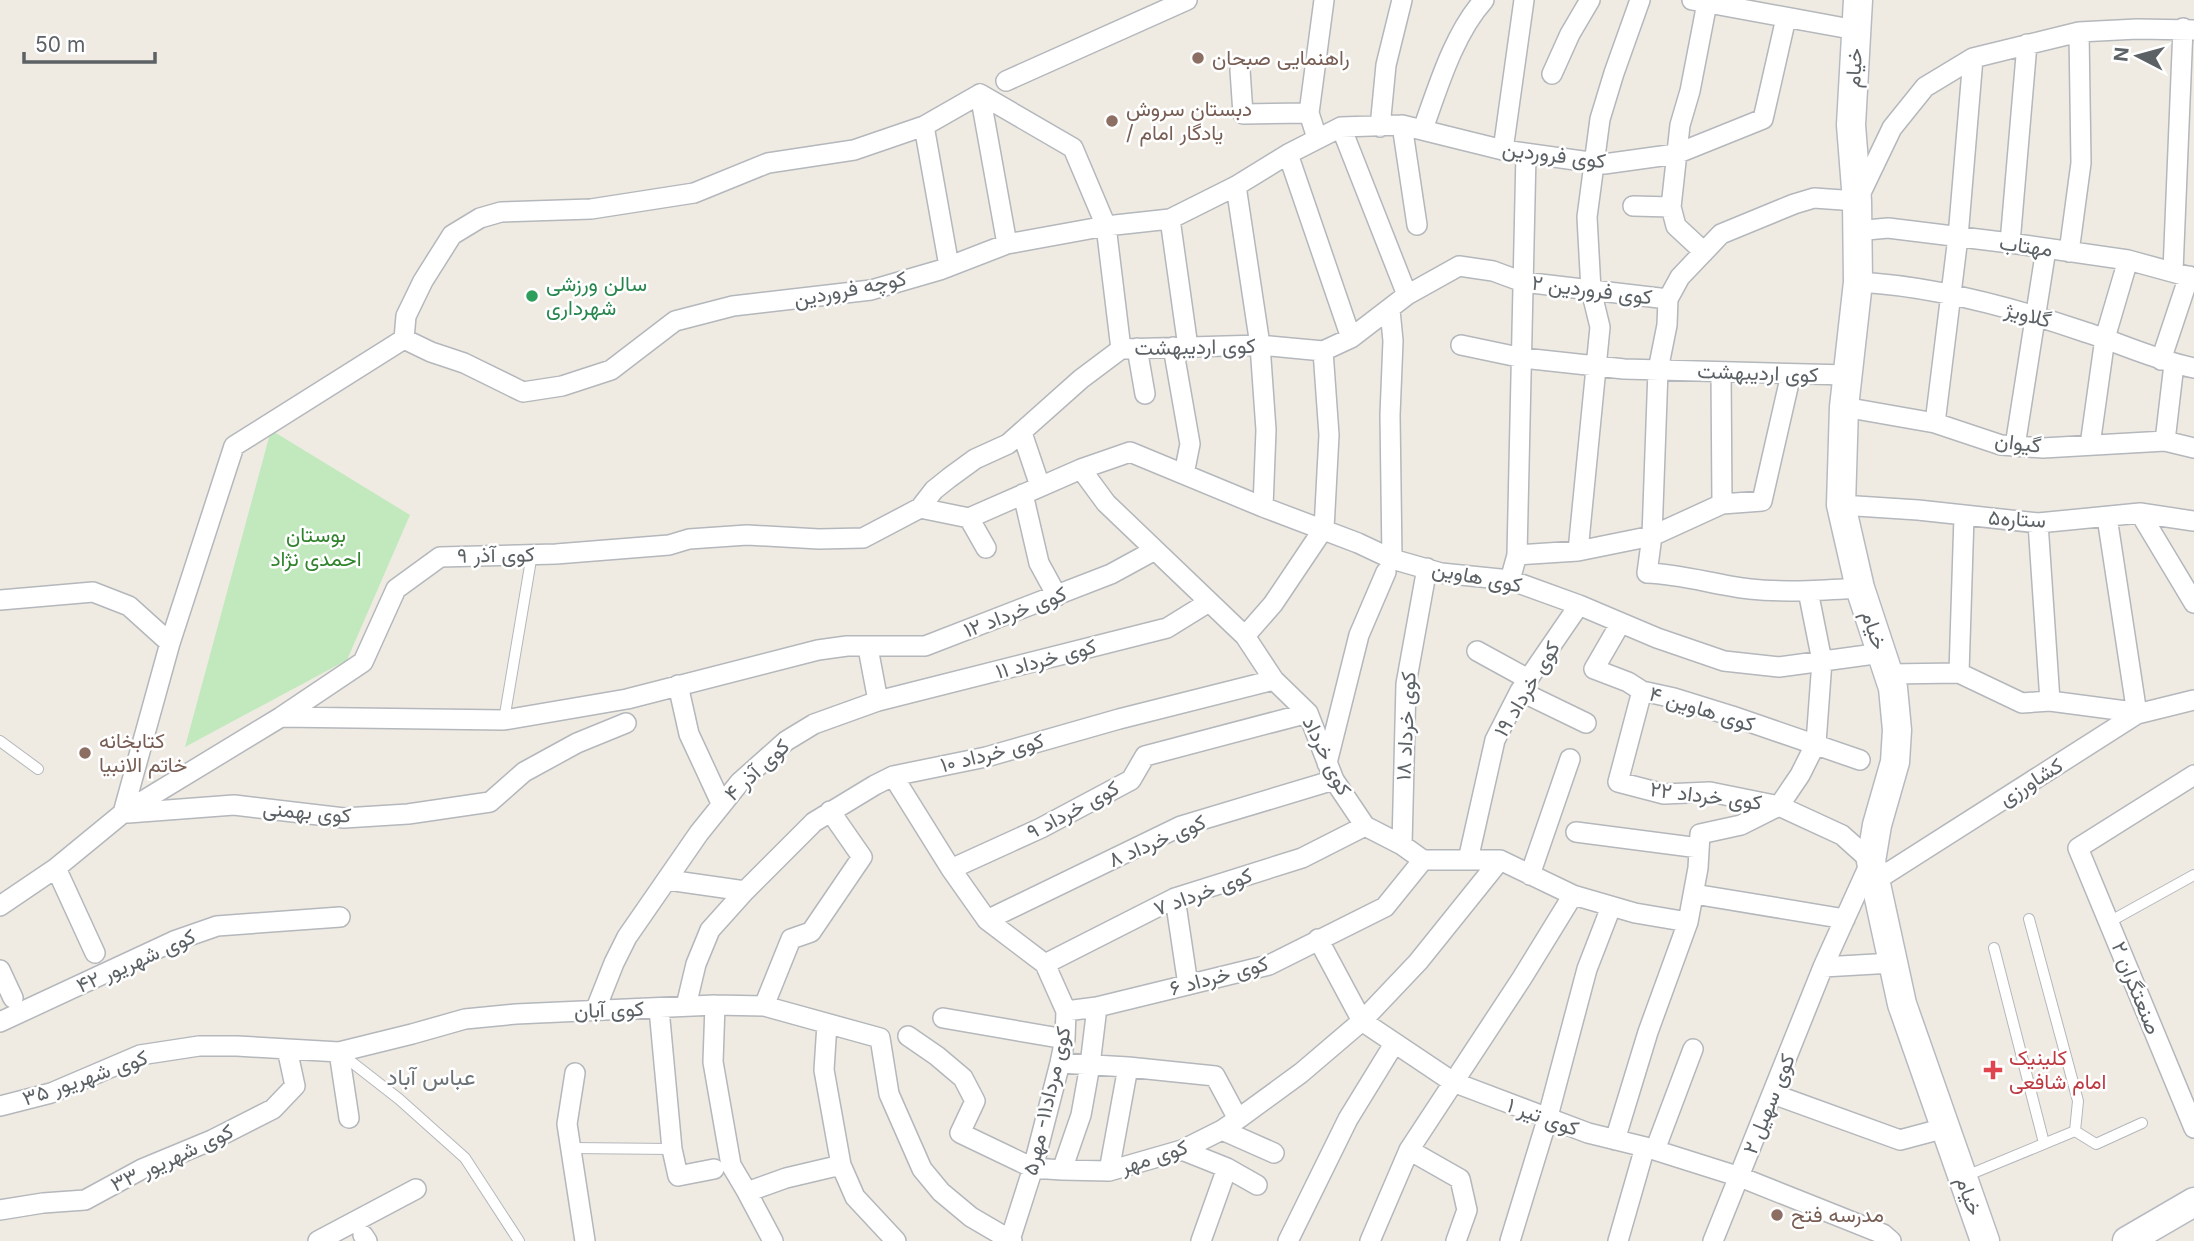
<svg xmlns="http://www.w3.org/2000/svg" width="2194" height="1241" viewBox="0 0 2194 1241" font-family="Inter,Vazirmatn,sans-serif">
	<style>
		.green { fill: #c1e9bd }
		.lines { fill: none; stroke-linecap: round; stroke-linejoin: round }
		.lane-casing { stroke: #b4b7bb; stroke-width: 12 }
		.street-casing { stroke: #b4b7bb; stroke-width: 22 }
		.secondary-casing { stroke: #b7bbc1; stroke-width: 31 }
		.lane { stroke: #fff; stroke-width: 10 }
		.street { stroke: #fff; stroke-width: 19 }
		.secondary { stroke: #fff; stroke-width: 28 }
		.education-dot { fill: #8d6e63; stroke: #fff; stroke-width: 2.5 }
		.leisure-dot { fill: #2e9e5b; stroke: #fff; stroke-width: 2.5 }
		.health-dot { fill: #e0444e; stroke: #fff; stroke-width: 2.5 }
		.labels { text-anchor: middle; stroke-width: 5; stroke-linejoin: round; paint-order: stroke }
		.education-label { font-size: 21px; fill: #785e54; stroke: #fff; text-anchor: start }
		.street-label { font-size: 21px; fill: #5b6165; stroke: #fff }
		.leisure-label { font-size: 21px; fill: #27864d; stroke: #fff; text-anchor: start }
		.park-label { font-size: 21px; fill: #30832c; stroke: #fff }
		.health-label { font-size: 21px; fill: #be3a42; stroke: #fff; text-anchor: start }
		.neighbourhood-label { font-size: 23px; fill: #6c7377; stroke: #fff }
	</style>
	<rect width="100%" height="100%" fill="#efebe3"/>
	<path class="green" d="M271,430L410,515L347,660L185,747Z"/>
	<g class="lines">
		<defs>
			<path id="lane" d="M504,720L532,554
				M0,741L38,769
				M2029,919L2078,1101L2075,1131
				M2109,922L2194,875
				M1994,948L2044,1143
				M340,1053L399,1099L465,1158L519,1241
				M571,1148L672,1149
				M1966,1176L2075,1131L2096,1144L2142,1123"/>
			<path id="street" d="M1692,0L1856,30
				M1240,70L1243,114L1309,113
				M1552,74L1570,34L1590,0
				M1006,81L1187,0
				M980,94L1073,148L1106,226L1121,349
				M980,94L1007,244
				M1402,125L1417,225
				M924,126L949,266
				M1341,127L1407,295
				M1380,127L1386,65L1402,0
				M1423,129C1438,87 1454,33 1484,0
				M1317,138L1309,113L1324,0
				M1503,150L1524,0
				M1288,154L1351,338
				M1236,186L1260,345L1266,430L1263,507
				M1633,206L1671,207
				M1170,219L1188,347
				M1856,231L1888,228L2010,243L2128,260L2194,278
				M2010,243L2027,44
				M1704,252L1676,226L1671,207L1680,125L1690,91L1707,3
				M2069,252L2081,163L2079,32
				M2173,271L2183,28
				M1858,282C1934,286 2011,307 2082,331C2120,343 2155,360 2194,368
				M1668,299L1667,325L1658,370L1652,536L1647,573C1682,574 1715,585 1750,589C1786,593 1824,590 1860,588
				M1390,310L1393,341L1390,415L1392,559
				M404,339L431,352L464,363L523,392L562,386L611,370L675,321L733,306L871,290L940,270L1007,244L1106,226L1170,219L1236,186L1288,154L1341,127L1402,125L1503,150L1604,164L1676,154L1763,119L1786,18
				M404,339L406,316L423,281L452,235L480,218L501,212L591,209L694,193L768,163L854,150L924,126L980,94
				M1461,345L1523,358L1624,369L1847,375
				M1173,347L1190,444L1184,474
				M1137,348L1145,394
				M1323,351L1329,435L1324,529
				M2161,360L2189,276
				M1721,372L1722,504
				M1844,407L1935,423L2001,445L2043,448L2165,441L2194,448
				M1935,423L1958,237L1973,58
				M1022,433L1040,486
				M2165,441L2174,364
				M2090,445L2105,338L2128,260
				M2015,446L2046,249
				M1081,469L1106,503L1245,636L1274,680L1308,713L1334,780L1365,826L1402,845L1423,860H1500L1573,895L1635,913L1688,922
				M1023,494L1039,563L1057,596
				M1841,505L1918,510L2038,523L2140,513L2194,521
				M920,508L969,518L1081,469L1130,452L1263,507L1358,543L1392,559L1441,573L1510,580L1579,605L1657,638L1724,661L1779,667L1882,653
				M2140,513L2194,603
				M969,518L986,548
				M2038,523L2050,701
				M1578,551L1600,327L1591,290L1587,217L1600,119L1614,73L1640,0
				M1517,555L1578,551L1652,536L1722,504L1762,501L1791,374
				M1510,580L1517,555L1526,154
				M0,600L93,592L129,606L170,643
				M1620,624L1594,669L1628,682L1642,691L1674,698L1732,716L1860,760
				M1245,636L1273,604L1318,537
				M868,648L878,701
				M1477,651L1528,679
				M1959,673L1964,516
				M1888,674L1959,673L2022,703L2050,701L2126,711L2137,714L2107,517
				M678,685L689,734L721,803
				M1520,691L1586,723
				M1642,691L1618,782L1664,794L1710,792L1779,806L1842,835L1871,861L1823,967L1713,1241
				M281,717L504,720L627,699L818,650L847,646H925L1111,574L1155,550
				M1327,763L1359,635L1386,572
				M2194,775L2078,848L2194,1128
				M893,776L951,869L987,920L1045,964L1066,1011L1065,1039L1060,1063L1033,1168L1010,1240
				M123,813L170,643L234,446L404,339
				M128,813L234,805L344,818L408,814L490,802L524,772L577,743L626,723
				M1576,832L1699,848
				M1402,845L1406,684L1427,568
				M1468,860L1495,740L1520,691L1579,605
				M56,868L95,953
				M951,869L1041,828L1131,780L1145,756L1308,713
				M1530,875L1570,759
				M668,880L745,891
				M1875,881L2137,714L2194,700
				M1694,894L1845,919
				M1175,898L1188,985
				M0,906L56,868L123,813L281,717L363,662L396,589L440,557L556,554L669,545L689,539L747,535L819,539L863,538L920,508L934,490L949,478L975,459L1008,444L1081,379L1121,349L1260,345L1323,351L1351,338L1407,295L1459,266L1493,271L1523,282L1668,299L1680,277L1721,234L1794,204L1814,198L1857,201L1892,128L1925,87L1973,58L2079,32L2137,29L2194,30
				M987,920L1181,826L1334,780
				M1318,939L1362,1021L1453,1082L1588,1133L1645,1147L1740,1177L1883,1234L1891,1241
				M1045,964L1175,898L1302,858L1365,826
				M1823,967L1893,963
				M0,970L13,998
				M715,1005L713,1062L731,1165L747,1192
				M686,1006L696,964L710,930L745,891L814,822L875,785L893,776L986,757L1119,719L1274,680
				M764,1006L791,939L811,932L862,857L830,811
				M659,1009L672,1149L678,1176L714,1169
				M595,1011L614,963L627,937L699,833L740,782L786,741L814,724L878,701L1167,628L1209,602
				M1066,1011L1097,1007L1269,965L1385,907L1423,860
				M943,1018L1065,1039
				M0,1022L174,941L217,926L340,917
				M827,1024L824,1070L841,1165L855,1197L896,1241
				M908,1036L937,1056L963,1078L975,1101L960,1133L1033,1168L1062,1170L1109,1171L1182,1150L1222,1130L1238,1119L1301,1073L1362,1021L1418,962L1500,860
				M339,1052L349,1118
				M1060,1063L1128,1067L1215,1076L1238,1119
				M575,1073L567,1124L585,1241
				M1773,1094L1900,1140L1945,1128
				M0,1106L51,1093L140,1055L199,1046H237L339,1052L412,1034L465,1019L516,1014L715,1005L764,1006L880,1038L889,1094L922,1169L941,1192L971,1217L1012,1241
				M1222,1130L1274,1153
				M1615,1140L1648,1032L1688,922L1698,868L1700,834L1741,825L1779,806L1800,775L1816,743L1822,661L1808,591
				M1182,1150L1227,1168L1257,1185
				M1409,1150L1460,1179L1467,1210L1456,1241
				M1655,1150L1693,1049
				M1062,1170L1081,1115L1090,1065L1097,1007
				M1109,1171L1128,1067
				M0,1210L43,1203L85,1200L142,1169L212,1140L273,1109L295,1086L287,1049
				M363,1235L367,1241
				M318,1241L416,1189
				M773,1241L747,1192L786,1178L841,1165
				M1201,1241L1227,1168
				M1288,1241L1348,1119L1394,1044
				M1370,1241L1409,1150L1522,978L1573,895
				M1510,1241L1547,1120L1587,969L1611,907
				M1618,1241L1645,1147"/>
			<path id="secondary" d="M1858,0L1851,125L1857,201L1858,282L1844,407L1841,505L1860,588L1893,688L1897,730L1895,762L1877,825L1871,861L1902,1004L1985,1241
				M2127,1241L2194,1202"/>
		</defs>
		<use href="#lane" class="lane-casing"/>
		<use href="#street" class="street-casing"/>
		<use href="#secondary" class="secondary-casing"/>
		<use href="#lane" class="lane"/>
		<use href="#street" class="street"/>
		<use href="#secondary" class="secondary"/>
	</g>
	<g class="education-dot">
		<circle cx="1198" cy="58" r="7"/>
		<circle cx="1112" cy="121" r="7"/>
		<circle cx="85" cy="753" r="7"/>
		<circle cx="1777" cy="1215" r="7"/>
	</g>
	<circle class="leisure-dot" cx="532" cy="296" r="7"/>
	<path class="health-dot" d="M1989.5 1059.5h7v7h7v7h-7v7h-7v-7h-7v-7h7z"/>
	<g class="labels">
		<g class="education-label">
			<text x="1212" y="65">راهنمایی صبحان</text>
			<text x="1126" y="116">دبستان سروش<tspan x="1126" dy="24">/ یادگار امام</tspan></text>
			<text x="99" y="748">کتابخانه<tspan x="99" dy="24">خاتم الانبیا</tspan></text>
			<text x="1791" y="1222">مدرسه فتح</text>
		</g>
		<g class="street-label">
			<text transform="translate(1854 68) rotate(-87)" y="7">خیام</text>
			<text transform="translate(1554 155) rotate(7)" y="7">کوی فروردین</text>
			<text transform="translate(2026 246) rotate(8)" y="7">مهتاب</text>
			<text transform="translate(850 289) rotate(-11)" y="7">کوچه فروردین</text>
			<text transform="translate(1592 290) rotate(7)" y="7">کوی فروردین ۲</text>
			<text transform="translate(2028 315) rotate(15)" y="7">گلاویژ</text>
			<text transform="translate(1195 347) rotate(-1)" y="7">کوی اردیبهشت</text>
			<text transform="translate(1758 373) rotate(2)" y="7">کوی اردیبهشت</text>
			<text transform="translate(2018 443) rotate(7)" y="7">گیوان</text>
			<text transform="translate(2017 519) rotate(3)" y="7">ستاره۵</text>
			<text transform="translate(496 555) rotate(-1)" y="7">کوی آذر ۹</text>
			<text transform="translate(1477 577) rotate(11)" y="7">کوی هاوین</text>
			<text transform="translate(1015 612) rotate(-21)" y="7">کوی خرداد ۱۲</text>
			<text transform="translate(1874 630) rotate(71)" y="7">خیام</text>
			<text transform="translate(1046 659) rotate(-15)" y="7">کوی خرداد ۱۱</text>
			<text transform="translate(1527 689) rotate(-59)" y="7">کوی خرداد ۱۹</text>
			<text transform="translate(1702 709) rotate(17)" y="7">کوی هاوین ۴</text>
			<text transform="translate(1406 726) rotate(-87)" y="7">کوی خرداد ۱۸</text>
			<text transform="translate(992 753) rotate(-14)" y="7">کوی خرداد ۱۰</text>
			<text transform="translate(1327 756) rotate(64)" y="7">کوی خرداد</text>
			<text transform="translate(757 770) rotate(-43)" y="7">کوی آذر ۴</text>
			<text transform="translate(2031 782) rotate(-32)" y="7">کشاورزی</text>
			<text transform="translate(1706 796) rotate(7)" y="7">کوی خرداد ۲۲</text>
			<text transform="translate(1073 810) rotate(-28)" y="7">کوی خرداد ۹</text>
			<text transform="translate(307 812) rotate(5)" y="7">کوی بهمنی</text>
			<text transform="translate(1157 841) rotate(-23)" y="7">کوی خرداد ۸</text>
			<text transform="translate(1203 892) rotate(-20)" y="7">کوی خرداد ۷</text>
			<text transform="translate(136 961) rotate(-24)" y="7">کوی شهریور ۴۲</text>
			<text transform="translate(1219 976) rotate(-15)" y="7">کوی خرداد ۶</text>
			<text transform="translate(2136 988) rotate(68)" y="7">۲ صنعتگران</text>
			<text transform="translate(609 1010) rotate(-2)" y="7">کوی آبان</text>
			<text transform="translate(85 1078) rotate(-19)" y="7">کوی شهریور ۳۵</text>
			<text transform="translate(1047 1101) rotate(-77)" y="7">کوی مرداد۱۱- مهر۵</text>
			<text transform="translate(1769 1104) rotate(-68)" y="7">کوی سهیل ۲</text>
			<text transform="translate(1543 1117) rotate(20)" y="7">کوی تیر ۱</text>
			<text transform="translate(1154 1157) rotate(-18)" y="7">کوی مهر</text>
			<text transform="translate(172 1158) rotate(-25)" y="7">کوی شهریور ۳۳</text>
			<text transform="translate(1969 1196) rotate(70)" y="7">خیام</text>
		</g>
		<g class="leisure-label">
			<text x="546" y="291">سالن ورزشی<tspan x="546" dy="24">شهرداری</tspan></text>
		</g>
		<g class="park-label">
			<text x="316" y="542">بوستان<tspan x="316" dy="24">احمدی نژاد</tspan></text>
		</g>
		<g class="health-label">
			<text x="2009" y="1065">کلینیک<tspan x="2009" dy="24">امام شافعی</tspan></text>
		</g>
		<g class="neighbourhood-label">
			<text x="431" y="1085">عباس آباد</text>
		</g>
	</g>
	<g transform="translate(2138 56) rotate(276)" stroke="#ffffff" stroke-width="5" paint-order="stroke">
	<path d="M0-5L12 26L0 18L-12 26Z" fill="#5b6165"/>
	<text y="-10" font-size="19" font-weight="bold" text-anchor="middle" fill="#5b6165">N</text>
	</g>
	<path d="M24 52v10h131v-10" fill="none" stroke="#5b6165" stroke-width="3.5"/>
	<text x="35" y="52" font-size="21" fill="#5b6165" stroke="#ffffff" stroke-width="5" paint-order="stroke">50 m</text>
</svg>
